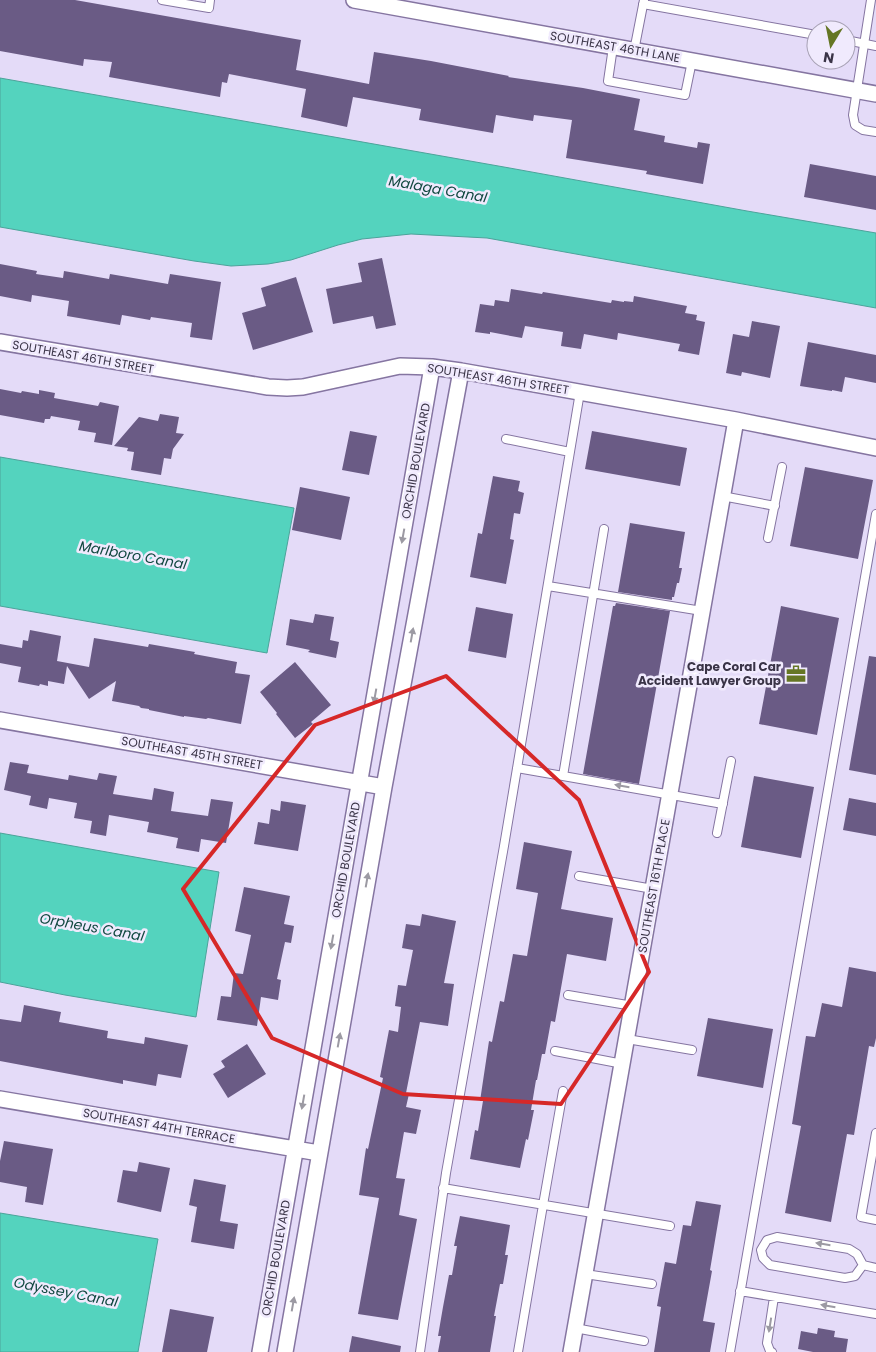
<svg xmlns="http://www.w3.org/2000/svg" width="876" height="1352" viewBox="0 0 876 1352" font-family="Poppins,sans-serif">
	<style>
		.water { fill: #54d3be; stroke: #4ca39a }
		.building { fill: #6a5b85 }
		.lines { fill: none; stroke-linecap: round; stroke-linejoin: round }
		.service-casing { stroke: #8575a1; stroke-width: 10 }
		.minor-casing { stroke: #8575a1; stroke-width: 18 }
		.service { stroke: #fff; stroke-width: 8 }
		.minor { stroke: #fff; stroke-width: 15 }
		.oneway { fill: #9c9aa3 }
		.marked { fill: none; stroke: #d62828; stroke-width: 4; stroke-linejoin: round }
		.labels { text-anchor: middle; stroke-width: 5; stroke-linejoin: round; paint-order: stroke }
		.street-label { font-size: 12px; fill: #3a3447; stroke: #f0eafd }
		.poi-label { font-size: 12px; font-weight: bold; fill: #3a3447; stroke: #f0eafd; text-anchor: end }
		.water-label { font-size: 14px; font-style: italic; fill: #114840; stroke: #f0eafd }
	</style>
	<rect width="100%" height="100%" fill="#e4dbf8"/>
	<path class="water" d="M0,78L504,167L747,211L876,233V308L487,238L411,234L362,239L338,245L291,260L268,264L231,266L194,261L0,227Z
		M0,457L294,508L267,653L0,606Z
		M0,833L219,872L196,1017L65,995L0,982Z
		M0,1213L158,1239L138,1352H0Z"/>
	<path class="building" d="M0,0H75L301,40L296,70L369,84L374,52L431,61L509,76L508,77L583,88L640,99L634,130L665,136L664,142L697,148L698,142L710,144L703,184L646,174L647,171L566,158L572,120L534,115L533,121L496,115L493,133L419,120L421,109L353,97L347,127L301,117L306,89L229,74L227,83L222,82L220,97L109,77L112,62L84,59L83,66L0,51Z
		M810,164L876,176V210L804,197Z
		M382,258L396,325L376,329L373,316L333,324L326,289L362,282L358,263Z
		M0,264L37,271L36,274L63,278L64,271L109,279L110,274L168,284L170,274L221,282L212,340L190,337L192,323L151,317L150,320L122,315L120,325L67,316L69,301L32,295L31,302L0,296Z
		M296,277L313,332L253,350L242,313L266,306L261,288Z
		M511,289L542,294L543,292L611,303L612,300L624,302V301L633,302L634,296L687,306L685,313L697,315L696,320L705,322L699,355L678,351L680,344L618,333L617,340L584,334L581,349L561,346L563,332L525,326L522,338L490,332V334L475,332L480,304L494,306L495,300L509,302Z
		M752,321L780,326L770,378L742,372L741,376L726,373L733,334L749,337Z
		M808,342L876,355V383L845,377L842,392L832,390V391L800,386Z
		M0,389L21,393L22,391L39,394V390L55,393L54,398L98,406L100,402L119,406L112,445L94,442L96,433L78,430L80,421L51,416L50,419H45L44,423L0,415Z
		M160,414L179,417L176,433L184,434L173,449L171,459L164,458L161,475L131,470L134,452L127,451L128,448L114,446L139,417L158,421Z
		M350,431L377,436L369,475L342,470Z
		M592,431L687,448L680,486L585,469Z
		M805,467L873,480L858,559L790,546Z
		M493,476L520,481L518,491L524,493L520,514L514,513L510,539L514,540L506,584L470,577L478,533L482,534Z
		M300,487L350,497L341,540L292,530Z
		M630,523L685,532L679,568H682L679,583H677L674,597H672V600L618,592Z
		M616,603L670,611L639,784L583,774L613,606H615Z
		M781,606L839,618L817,735L759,724Z
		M476,607L513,614L506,658L468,651Z
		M315,614L334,617L330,640L339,642L336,658L308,652L310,650L286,645L290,619L313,623Z
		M30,630L61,636L57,661L89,667L94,638L148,647L149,644L195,652L194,654L237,662L235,673L250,675L241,724L208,718L206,719L184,716V717L149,710V709L141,708L139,706L112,701L116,681L89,699L67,666L64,684L48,681V686L40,684L39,686L18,682L21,667L0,663V644L22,648L23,640L28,641Z
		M869,656L876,657V775L849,770Z
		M295,662L331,705L311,722L313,724L295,738L276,714L277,713L260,692Z
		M10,762L29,765L27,773L68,780L69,775L97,780L99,773L117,776L113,794L152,800L154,788L174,792L171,811L208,816L211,799L233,802L226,843L201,839L199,852L176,848L178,838L147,832L149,822L109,815L106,836L90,833L92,821L74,818L77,803L49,798L47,809L29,805L31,796L4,790Z
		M754,776L814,787L801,858L741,847Z
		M849,798L876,803V836L843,830Z
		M281,801L306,805L298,851L254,844L258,822L269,824L271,809L280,811Z
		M524,842L572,851L561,909L613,918L606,961L567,954L555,1022L551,1021L545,1054H542L537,1080H536L531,1110H534L528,1140L526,1139L520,1168L470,1159L475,1130L478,1131L483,1101H480L489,1041L492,1042L500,1001L504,1002L513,954L527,956L538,893L516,889Z
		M244,887L290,896L284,924L294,926L291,943L285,942L277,979L281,980L278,1000L261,997L257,1026L217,1020L221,996L231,997L234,973L243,974L251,935L235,931Z
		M422,914L456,921L444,983L454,984L448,1026L420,1022L406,1093L409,1094L406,1107L421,1110L416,1134L404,1132L396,1178L405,1179L399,1215L417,1219L398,1320L358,1314L379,1198L359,1195L366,1148L368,1149L383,1078L380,1077L389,1030L398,1032L401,1007L395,1006L398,985L406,986L413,950L402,948L406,924L420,926Z
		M849,967L876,972V1038L874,1047L869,1046L854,1135L847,1134L831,1222L785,1213L801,1126L792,1124L806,1036L815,1037L822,1003L842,1007Z
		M24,1005L61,1012L59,1022L108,1031L107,1038L144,1044L145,1037L188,1045L181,1078L158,1074L156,1086L123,1080V1084L0,1061V1019L21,1022Z
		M708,1018L773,1029L763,1088L697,1076Z
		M247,1044L266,1074L228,1098L213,1074L225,1067L221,1061Z
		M4,1141L53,1149L43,1205L25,1202L27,1187L0,1182V1161Z
		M139,1162L170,1168L161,1212L117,1202L123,1170L137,1172Z
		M194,1179L226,1185L220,1221L238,1224L234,1249L191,1242L197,1207L189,1205Z
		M696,1201L721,1205L710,1270L712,1271L703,1321L715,1323L710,1352H654L661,1307L657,1306L665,1262L676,1264L683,1225L691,1226Z
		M460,1216L510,1225L505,1255H508L503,1284H500L494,1316H496L490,1352H438L441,1336H438L443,1307L449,1275H452L457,1246H454Z
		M170,1309L214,1317L207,1352H162Z
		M818,1328L835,1331L834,1337L848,1339L846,1352H813L798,1349L801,1331L817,1334Z
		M352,1336L401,1346L400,1352H349Z"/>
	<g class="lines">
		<defs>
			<path id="service" d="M162,0L209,8L210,0
				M871,0L853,115L855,125L863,130L876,132
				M643,4L816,35
				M846,40L876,46
				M613,47L608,81L685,95L692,61
				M634,51L644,0
				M506,439L570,452
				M722,496L775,506
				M768,538L782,467
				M548,586L702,611
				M517,768L563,776L604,529
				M563,776L723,804
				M717,833L731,761
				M579,876L653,889
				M568,995L633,1006
				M627,1039L692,1050
				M555,1051L623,1064
				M876,1133L861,1217L876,1220
				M443,1188L670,1226
				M863,1265L855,1276L845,1278L770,1265L763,1258L761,1250L767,1240L777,1237L849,1249L857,1254L863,1265L876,1268
				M585,1274L652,1284
				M740,1291L876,1314
				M575,1328L644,1341
				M420,1352L446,1173L504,846L580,392
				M518,1352L543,1205L563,1091
				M730,1352L876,514
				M772,1352L770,1351L767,1343L774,1297"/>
			<path id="minor" d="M354,0L876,94
				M0,342L268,387L287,388L303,387L400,366L432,367L461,371L736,420L876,448
				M0,720L384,787
				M0,1099L319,1153
				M260,1352C316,1023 376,696 432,367
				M285,1352L384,787L461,371
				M571,1352L736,420"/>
		</defs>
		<use href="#service" class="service-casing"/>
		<use href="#minor" class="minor-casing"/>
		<use href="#service" class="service"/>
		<use href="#minor" class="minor"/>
	</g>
	<defs><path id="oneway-solid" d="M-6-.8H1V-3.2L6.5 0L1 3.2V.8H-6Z" transform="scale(1.25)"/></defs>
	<g class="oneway">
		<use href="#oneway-solid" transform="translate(403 536) rotate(100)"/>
		<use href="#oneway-solid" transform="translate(412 635) rotate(-80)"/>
		<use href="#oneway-solid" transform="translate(375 696) rotate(100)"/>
		<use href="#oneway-solid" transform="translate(622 786) rotate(-170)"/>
		<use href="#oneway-solid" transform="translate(367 880) rotate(-80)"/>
		<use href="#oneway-solid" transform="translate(332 942) rotate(100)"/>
		<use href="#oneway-solid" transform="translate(339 1040) rotate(-80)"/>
		<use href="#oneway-solid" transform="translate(303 1102) rotate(100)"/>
		<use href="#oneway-solid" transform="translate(823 1244) rotate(-171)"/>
		<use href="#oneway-solid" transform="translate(293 1304) rotate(-80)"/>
		<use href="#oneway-solid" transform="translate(828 1306) rotate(-170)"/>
		<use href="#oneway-solid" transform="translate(770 1325) rotate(99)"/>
	</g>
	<path class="marked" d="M446,676L579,800L649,972L561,1104L403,1094L272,1038L183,889L315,725Z"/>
	<defs>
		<symbol id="office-bare" viewBox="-9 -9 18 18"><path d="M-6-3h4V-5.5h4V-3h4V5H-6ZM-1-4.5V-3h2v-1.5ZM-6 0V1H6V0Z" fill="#657624" stroke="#f0eafd" stroke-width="2.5" paint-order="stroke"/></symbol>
	</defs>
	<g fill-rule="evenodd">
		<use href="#office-bare" x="782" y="660" width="28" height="28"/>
	</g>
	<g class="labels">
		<g class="street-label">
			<text transform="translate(615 47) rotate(10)" y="4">SOUTHEAST 46TH LANE</text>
			<text transform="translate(83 357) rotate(10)" y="4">SOUTHEAST 46TH STREET</text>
			<text transform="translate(498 379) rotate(9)" y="4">SOUTHEAST 46TH STREET</text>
			<text transform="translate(416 461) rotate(-80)" y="4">ORCHID BOULEVARD</text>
			<text transform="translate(192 753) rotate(10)" y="4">SOUTHEAST 45TH STREET</text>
			<text transform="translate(346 860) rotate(-80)" y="4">ORCHID BOULEVARD</text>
			<text transform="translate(654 886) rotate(-80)" y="4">SOUTHEAST 16TH PLACE</text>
			<text transform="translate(159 1126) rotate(10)" y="4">SOUTHEAST 44TH TERRACE</text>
			<text transform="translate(276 1258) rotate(-80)" y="4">ORCHID BOULEVARD</text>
		</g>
		<g class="poi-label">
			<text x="781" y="671">Cape Coral Car<tspan x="781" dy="14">Accident Lawyer Group</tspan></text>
		</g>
		<g class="water-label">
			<text transform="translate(438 189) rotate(10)" y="5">Malaga Canal</text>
			<text transform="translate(133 555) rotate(10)" y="5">Marlboro Canal</text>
			<text transform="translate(92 927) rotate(10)" y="5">Orpheus Canal</text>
			<text transform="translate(66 1292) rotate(11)" y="5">Odyssey Canal</text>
		</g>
	</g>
	<g transform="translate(831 45) rotate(190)"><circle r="24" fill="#f0eafd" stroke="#a7a1b4"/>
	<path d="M0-4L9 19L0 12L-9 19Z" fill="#657624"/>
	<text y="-8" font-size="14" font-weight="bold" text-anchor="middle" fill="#3a3447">N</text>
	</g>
</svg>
